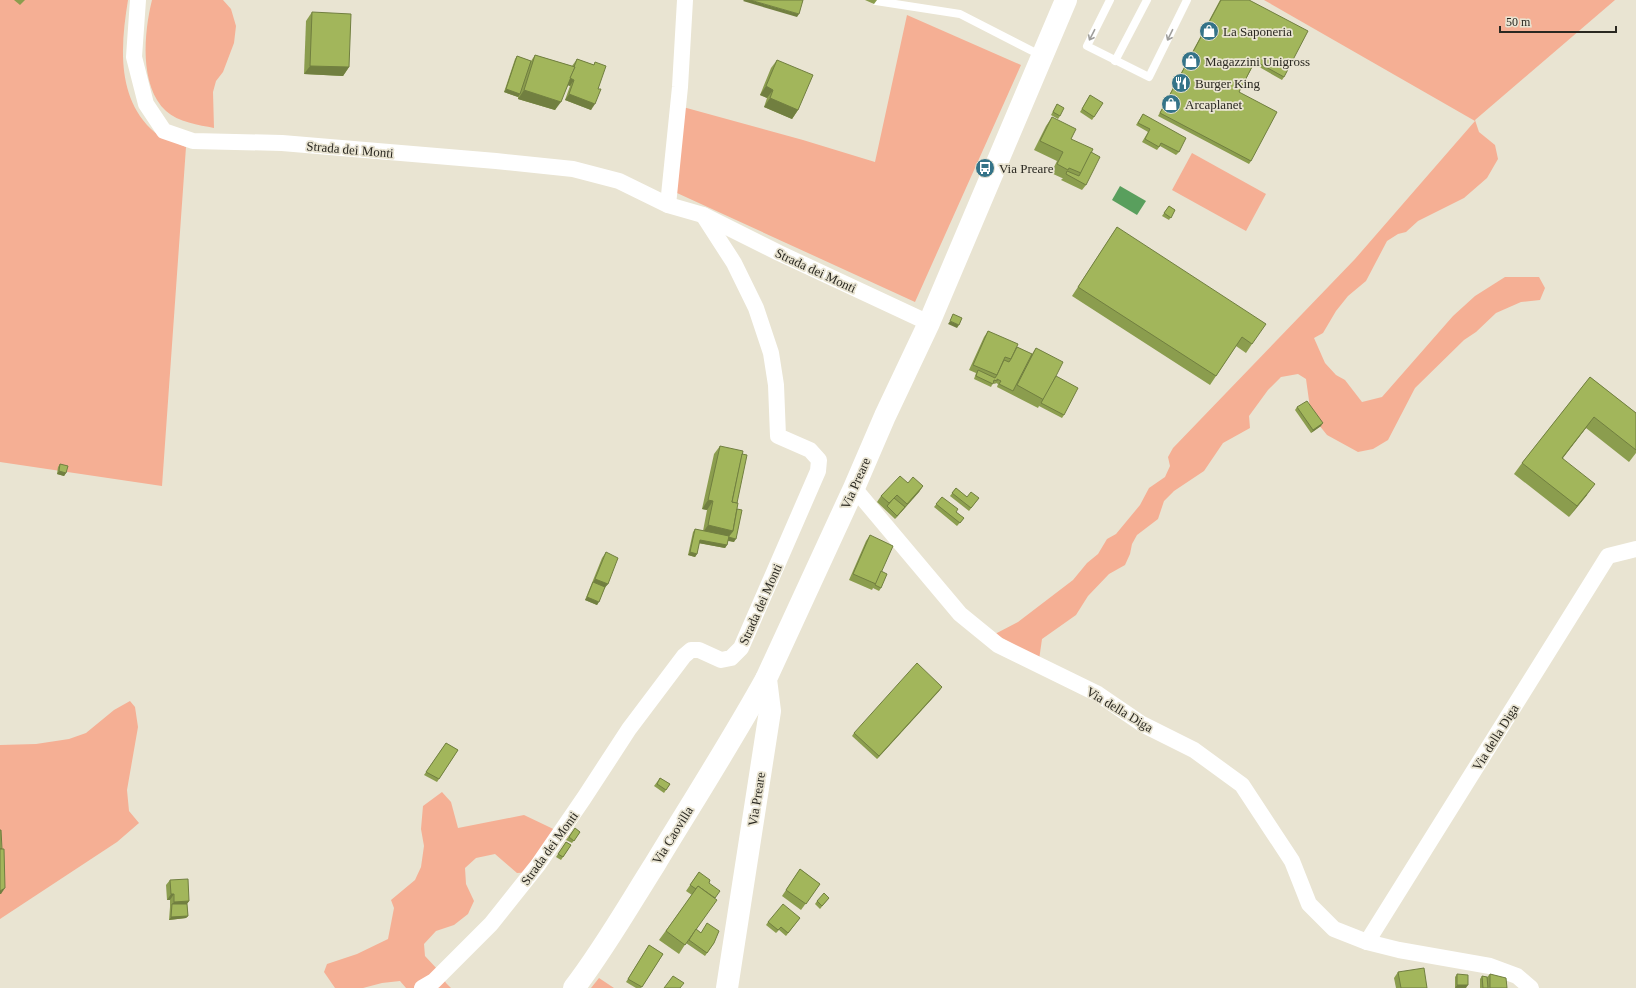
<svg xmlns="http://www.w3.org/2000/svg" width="1636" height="988" viewBox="0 0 1636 988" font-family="Georgia,serif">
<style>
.green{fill:#f5af94}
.water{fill:#599f5d}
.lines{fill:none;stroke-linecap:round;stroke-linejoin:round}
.lane{stroke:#fff;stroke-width:8}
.street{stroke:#fff;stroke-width:16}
.secondary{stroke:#fff;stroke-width:22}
.primary{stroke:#fff;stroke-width:22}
.wall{fill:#8b9d4e}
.shaded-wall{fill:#717f40}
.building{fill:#a2b65b;stroke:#717f40}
.oneway{stroke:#9f9e9b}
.labels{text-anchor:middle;stroke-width:3.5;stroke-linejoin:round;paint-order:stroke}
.poi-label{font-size:13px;fill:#2a2821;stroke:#e9e4d2;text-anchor:start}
.street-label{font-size:13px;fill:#2a2821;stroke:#e9e4d2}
</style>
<rect width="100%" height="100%" fill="#e9e4d2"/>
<g class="green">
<path d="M0,0H128C121,43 116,95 151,129C160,138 175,142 186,147L162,486L0,462Z"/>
<path d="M152,0H223L231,9L236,26L234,43L223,72L216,81L213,92L214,128C199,125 178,122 166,111C139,86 144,32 152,0Z"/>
<path d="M1264,0H1615L1475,120L1479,132L1495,145L1498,159L1487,178L1464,198L1418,221L1406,232L1398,234L1387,241L1366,281L1348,296L1336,311L1323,333L1314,338L1325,363L1336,375L1345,380L1362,402L1382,397L1453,316L1475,296L1505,277H1539L1545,288L1540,300L1521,302L1496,313L1476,332L1464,340L1415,388L1388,440L1373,449L1358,452L1327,435L1311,415L1306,379L1298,374L1281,377L1268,390L1249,416L1250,428L1223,443L1204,471L1174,491L1164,501L1158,519L1137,535L1132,544L1130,554L1125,565L1109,574L1088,596L1076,615L1042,639L1039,660L995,634L1018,622L1073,580L1087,563L1098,554L1107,539L1116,534L1140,505L1149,488L1165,477L1170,466L1168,457L1173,448L1355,259L1475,121Z"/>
<path d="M907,15L1021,65L915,302L666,188L672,104L803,140L875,162Z"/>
<path d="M1192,153L1266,194L1246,231L1172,190Z"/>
<path d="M130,701L135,707L138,727L127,790L129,811L139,823L117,842L0,919V745L36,744L69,739L86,733L114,710Z"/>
<path d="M442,792L451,802L458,828L524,815L568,836L535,872L517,873L495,854L476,858L465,868L466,884L474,901L468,914L454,925L436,931L424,944L425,956L439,971L446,983L451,988H406L400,981L382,983L363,988H335L324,972L327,964L357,954L388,939L394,908L391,900L415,880L421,867L424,846L421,829L423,806Z"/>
<path d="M599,978L614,988H591Z"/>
</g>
<path class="water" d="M1120,186L1146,201L1137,215L1112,200Z"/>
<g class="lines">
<g class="lane">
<path d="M1110,0L1087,46L1149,77L1187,0"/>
<path d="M876,1L960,14L1042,56"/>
<path d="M1115,61L1147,0"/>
</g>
<g class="street">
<path d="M138,0L134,57L146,104L164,131L193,141L282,143L496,161L573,169L619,181L668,205L703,215L779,253L929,323"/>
<path d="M668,205L680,87L685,0"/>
<path d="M854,488L960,614L998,645L1098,694L1142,724L1194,750L1242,785L1292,861L1309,904L1334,929L1367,942L1399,950L1490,966L1517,976L1531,988"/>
<path d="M1367,942L1608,556L1636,549"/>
<path d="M422,988L434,981L491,924L538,865L584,798L629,729L684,656L691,650H699L721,660L731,658L741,648L818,471L819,460L810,450L778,436L776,385L771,353L756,308L734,263L703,215"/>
</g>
<path class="secondary" d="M574,988C604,949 629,905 655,864C692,803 731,742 766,679"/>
<path class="primary" d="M727,988L770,711L766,679L854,488L885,416L929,323L1066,0"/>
</g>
<g class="wall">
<path d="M14,0H25L20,5Z"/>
<path d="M865,0H877L874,4Z"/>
<path d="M1220,0H1249L1284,77L1282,80L1254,64L1239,92L1251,161L1249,164L1158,116Z"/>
<path d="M312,12L349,67L343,76L304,74L306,21Z"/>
<path d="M535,55L572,66L577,59L594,65L595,62L598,89L591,110L565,100L570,86L568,85L555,110L518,99V97L504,92L515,59L517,56L531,61Z"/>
<path d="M777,60L798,110L792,119L764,107L767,98L760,95L771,68Z"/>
<path d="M1090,95L1094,117L1092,120L1080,112Z"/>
<path d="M1057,104L1060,116L1058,119L1051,115Z"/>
<path d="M1143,114L1179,152L1176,155L1160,146L1157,150L1142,142L1148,132L1136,125Z"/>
<path d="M1052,117L1071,139L1091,152L1086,185L1082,190L1061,180L1063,178H1062L1051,173L1057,161L1034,150L1046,126Z"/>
<path d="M1169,206L1175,210L1169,220L1162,216Z"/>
<path d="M1117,227L1252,344L1246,353L1236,346L1210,385L1072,296Z"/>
<path d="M988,331L1017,347L1032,354L1036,348L1056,376L1064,415L1062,418L1039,406L1038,408L997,387L998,384L996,383L995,384L993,383L991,387L974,379L976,373L969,370L984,337Z"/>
<path d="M1590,377L1636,413V453L1629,462L1586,428L1563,458L1587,495L1569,517L1514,474L1522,463Z"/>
<path d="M1297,407L1321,426L1311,433L1295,410Z"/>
<path d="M720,446L737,503V509L734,542L728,541L727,545L725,548L699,543L697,554L695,557L688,555L693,532L695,529L703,531L707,510L702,509L714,454Z"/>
<path d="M60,464L66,473L64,476L57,474L58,467Z"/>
<path d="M908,483L923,486L919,492L895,519L877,502L881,496Z"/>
<path d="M956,488L967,497L979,498L969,511L950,496Z"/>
<path d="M942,497L956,512L964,518L957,526L934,507Z"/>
<path d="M870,535L881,571V588L879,591L873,588L872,590L849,580L866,541Z"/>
<path d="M606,552L608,584L605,587L597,605L585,600L602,558Z"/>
<path d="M940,690L877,759L852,736L854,733Z"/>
<path d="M446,743L458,750L437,782L424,775Z"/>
<path d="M660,778L670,784L664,793L654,786Z"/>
<path d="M575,828L580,832L572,843L566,840Z"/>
<path d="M566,842L571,845L561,860L556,857Z"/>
<path d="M800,869L820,884L801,910L782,896Z"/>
<path d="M699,872L709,883L715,898L696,929L714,943L705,956L686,943L679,954L659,940L692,895L686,891Z"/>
<path d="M170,880L189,901L187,904L188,916L186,918L169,920L170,907V900H167L166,885Z"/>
<path d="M829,898L820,909L815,904L817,901Z"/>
<path d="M800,918L786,936L779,930L776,933L766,925L768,922Z"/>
<path d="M649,945L663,954L641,988H636L626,982Z"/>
<path d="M1398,972L1427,988H1396L1394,978Z"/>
<path d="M1457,974L1468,985L1455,988V977Z"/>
<path d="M1490,974L1507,988H1480V979L1482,976L1487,977Z"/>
</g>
<g class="shaded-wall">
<path d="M744,0H750L799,14L797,17L743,1Z"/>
<path d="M310,66L349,67L343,76L304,74Z"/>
<path d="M570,78L574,80L570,86L565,84Z"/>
<path d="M766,86L773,90L767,98L760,95Z"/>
<path d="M506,89L520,94L518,97L504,92Z"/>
<path d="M524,90L561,102L555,110L518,99Z"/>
<path d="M569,94L595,104L591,110L565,100Z"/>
<path d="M770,98L798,110L792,119L764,107Z"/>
<path d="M950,321L959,325L957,328L948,324Z"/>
<path d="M1594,417L1586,428L1554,469L1562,458Z"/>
<path d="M1323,423L1321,426L1311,433L1313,430Z"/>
<path d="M59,471L66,473L64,476L57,474Z"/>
<path d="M1595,484L1587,495L1569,517L1577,506Z"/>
<path d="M923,486L919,492L895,519L897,516Z"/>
<path d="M708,500L713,501L707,510L702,509Z"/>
<path d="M708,525L733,531L727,539L702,534Z"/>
<path d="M728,537L736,539L734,542L726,540Z"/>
<path d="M700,540L727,545L725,548L698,543Z"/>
<path d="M690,552L697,554L695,557L688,555Z"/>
<path d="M595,579L608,584L603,590L593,582Z"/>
<path d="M587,597L599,602L597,605L585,600Z"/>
<path d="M942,687L940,690L877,759L879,756Z"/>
<path d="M5,888L1,894H0V891Z"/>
<path d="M171,894H174L170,900H167Z"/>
<path d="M189,901L185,907L172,904L174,902Z"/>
<path d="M188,916L186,918L169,920L171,917Z"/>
<path d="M1457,985H1468L1466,988H1455Z"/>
</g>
<g class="building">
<path d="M750,0H803L799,14Z"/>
<path d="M1221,0H1249L1308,31L1284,77L1255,61L1239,92L1277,112L1251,161L1160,113Z"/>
<path d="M312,12L351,14L349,67L310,66Z"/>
<path d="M535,55L575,67L561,102L524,90Z"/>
<path d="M517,56L531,61L520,94L506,89Z"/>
<path d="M577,59L594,65L595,62L606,66L598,89H601L595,104L569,94L574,80L570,78L575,67H574Z"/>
<path d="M777,60L813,75L798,110L770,98L773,90L766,86Z"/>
<path d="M1090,95L1103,103L1094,117L1082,109Z"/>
<path d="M1057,104L1064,108L1060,116L1053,112Z"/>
<path d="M1143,114L1186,138L1179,152L1161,143L1159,147L1145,139L1150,129L1138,123Z"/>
<path d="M1052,117L1076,129L1071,139L1093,149L1081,173L1069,168L1068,170L1057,164L1063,152L1040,141Z"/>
<path d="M1091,152L1100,157L1086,185L1066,174L1067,171L1079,176Z"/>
<path d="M1169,206L1175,210L1171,218L1164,213Z"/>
<path d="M1117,227L1266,324L1252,344L1242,337L1216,376L1078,287Z"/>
<path d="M953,314L962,318L959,325L950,321Z"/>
<path d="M988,331L1018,344L1011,359L1005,357L997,375L973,365Z"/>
<path d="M1017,347L1032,354L1013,391L999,384L1001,381L997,379V381L994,380L993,384L976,376L978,370L995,378L997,375L1004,360L1009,362L1011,359Z"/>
<path d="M1036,348L1063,362L1044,400L1017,385Z"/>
<path d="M1056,376L1078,388L1064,415L1041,403Z"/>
<path d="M1590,377L1636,413V450L1594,417L1562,458L1595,484L1577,506L1522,463Z"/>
<path d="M1307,401L1323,423L1313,430L1297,407Z"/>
<path d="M720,446L743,451L732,502L738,503L733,531L708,525L713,501L708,500Z"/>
<path d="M742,454L747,455L737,503L732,502Z"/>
<path d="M60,464L68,466L66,473L59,471Z"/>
<path d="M900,476L908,483L913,477L923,486L907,504L897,495L889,503L881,496Z"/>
<path d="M956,488L967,497L971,492L979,498L971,508L952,493Z"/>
<path d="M942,497L958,509L956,512L964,518L960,523L936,504Z"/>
<path d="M894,498L905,507L897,516L887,506Z"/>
<path d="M737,509L742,510L736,539L728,537L733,531Z"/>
<path d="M695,529L729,536L727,545L700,540L697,554L690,552Z"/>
<path d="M870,535L893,546L876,584L853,574Z"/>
<path d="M606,552L618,558L608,584L595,579Z"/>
<path d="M881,571L887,574L881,588L875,585Z"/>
<path d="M593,582L605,587L599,602L587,597Z"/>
<path d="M917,663L942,687L879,756L854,733Z"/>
<path d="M446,743L458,750L439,779L426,772Z"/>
<path d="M660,778L670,784L666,790L657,784Z"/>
<path d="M575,828L580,832L574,841L569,837Z"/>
<path d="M0,830H1L2,849H0Z"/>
<path d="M566,842L571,845L563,857L558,854Z"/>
<path d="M0,849H4L5,888L0,891Z"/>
<path d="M800,869L820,884L806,904L786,890Z"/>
<path d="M699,872L710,880L709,883L720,891L715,898L698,886L696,889L690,885Z"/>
<path d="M188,879L189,901L174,902V894H171L170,880Z"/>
<path d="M698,886L717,900L685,945L666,931Z"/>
<path d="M824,893L829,898L822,906L817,901Z"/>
<path d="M172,904H187L188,916L171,917Z"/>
<path d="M783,904L800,918L788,933L781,927L778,930L768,922Z"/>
<path d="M707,923L719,931L714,943L707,953L689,940L696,929L701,933Z"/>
<path d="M649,945L663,954L642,987L628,979Z"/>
<path d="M1424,968L1427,988H1401L1398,972Z"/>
<path d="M1457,974L1468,975V985H1457Z"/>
<path d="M1490,974L1506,978L1507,988H1490Z"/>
<path d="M673,976L684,983L680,988H664Z"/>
<path d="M1482,976L1487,977L1488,988H1483Z"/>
</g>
<defs><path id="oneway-shaft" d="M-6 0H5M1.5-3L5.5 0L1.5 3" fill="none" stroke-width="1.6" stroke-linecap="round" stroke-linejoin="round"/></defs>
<g class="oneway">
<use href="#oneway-shaft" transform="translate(1092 35) rotate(117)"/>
<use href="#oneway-shaft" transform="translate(1170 35) rotate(116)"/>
</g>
<defs>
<symbol id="shop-disc" viewBox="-11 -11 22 22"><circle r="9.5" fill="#347388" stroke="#e9e4d2"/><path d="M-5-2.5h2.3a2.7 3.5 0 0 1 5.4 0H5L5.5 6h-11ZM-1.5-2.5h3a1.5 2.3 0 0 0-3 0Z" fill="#fff"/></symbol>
<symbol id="restaurant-disc" viewBox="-11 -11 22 22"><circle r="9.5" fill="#347388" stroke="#e9e4d2"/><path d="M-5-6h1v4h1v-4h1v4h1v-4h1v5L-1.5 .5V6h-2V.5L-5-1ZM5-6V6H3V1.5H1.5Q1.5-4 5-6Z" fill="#fff"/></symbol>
<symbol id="bus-disc" viewBox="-11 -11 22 22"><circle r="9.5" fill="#347388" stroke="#e9e4d2"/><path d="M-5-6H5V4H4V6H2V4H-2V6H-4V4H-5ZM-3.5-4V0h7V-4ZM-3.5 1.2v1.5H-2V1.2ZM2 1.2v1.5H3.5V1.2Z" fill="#fff"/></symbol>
</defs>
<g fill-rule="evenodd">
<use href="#shop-disc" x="1198" y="20" width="22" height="22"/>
<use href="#shop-disc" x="1180" y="50" width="22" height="22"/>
<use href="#restaurant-disc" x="1170" y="72" width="22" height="22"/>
<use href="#shop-disc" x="1160" y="93" width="22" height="22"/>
<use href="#bus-disc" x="974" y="157" width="22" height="22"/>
</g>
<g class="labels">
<g class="poi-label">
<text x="1223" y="36">La Saponeria</text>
<text x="1205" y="66">Magazzini Unigross</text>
<text x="1195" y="88">Burger King</text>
<text x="1185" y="109">Arcaplanet</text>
<text x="999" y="173">Via Preare</text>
</g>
<g class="street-label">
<text transform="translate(350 149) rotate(5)" y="5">Strada dei Monti</text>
<text transform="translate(816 270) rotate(25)" y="5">Strada dei Monti</text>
<text transform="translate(855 483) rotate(-66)" y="5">Via Preare</text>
<text transform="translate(760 604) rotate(-66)" y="5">Strada dei Monti</text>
<text transform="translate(1120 709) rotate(31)" y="5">Via della Diga</text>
<text transform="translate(1495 737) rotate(-58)" y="5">Via della Diga</text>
<text transform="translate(756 799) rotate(-81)" y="5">Via Preare</text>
<text transform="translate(672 835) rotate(-58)" y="5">Via Caovilla</text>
<text transform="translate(549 848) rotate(-54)" y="5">Strada dei Monti</text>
</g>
</g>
<path d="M1500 26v6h116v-6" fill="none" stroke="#2a2821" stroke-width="2"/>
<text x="1506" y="26" font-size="12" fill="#2a2821" stroke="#e9e4d2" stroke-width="3" paint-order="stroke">50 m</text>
</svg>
